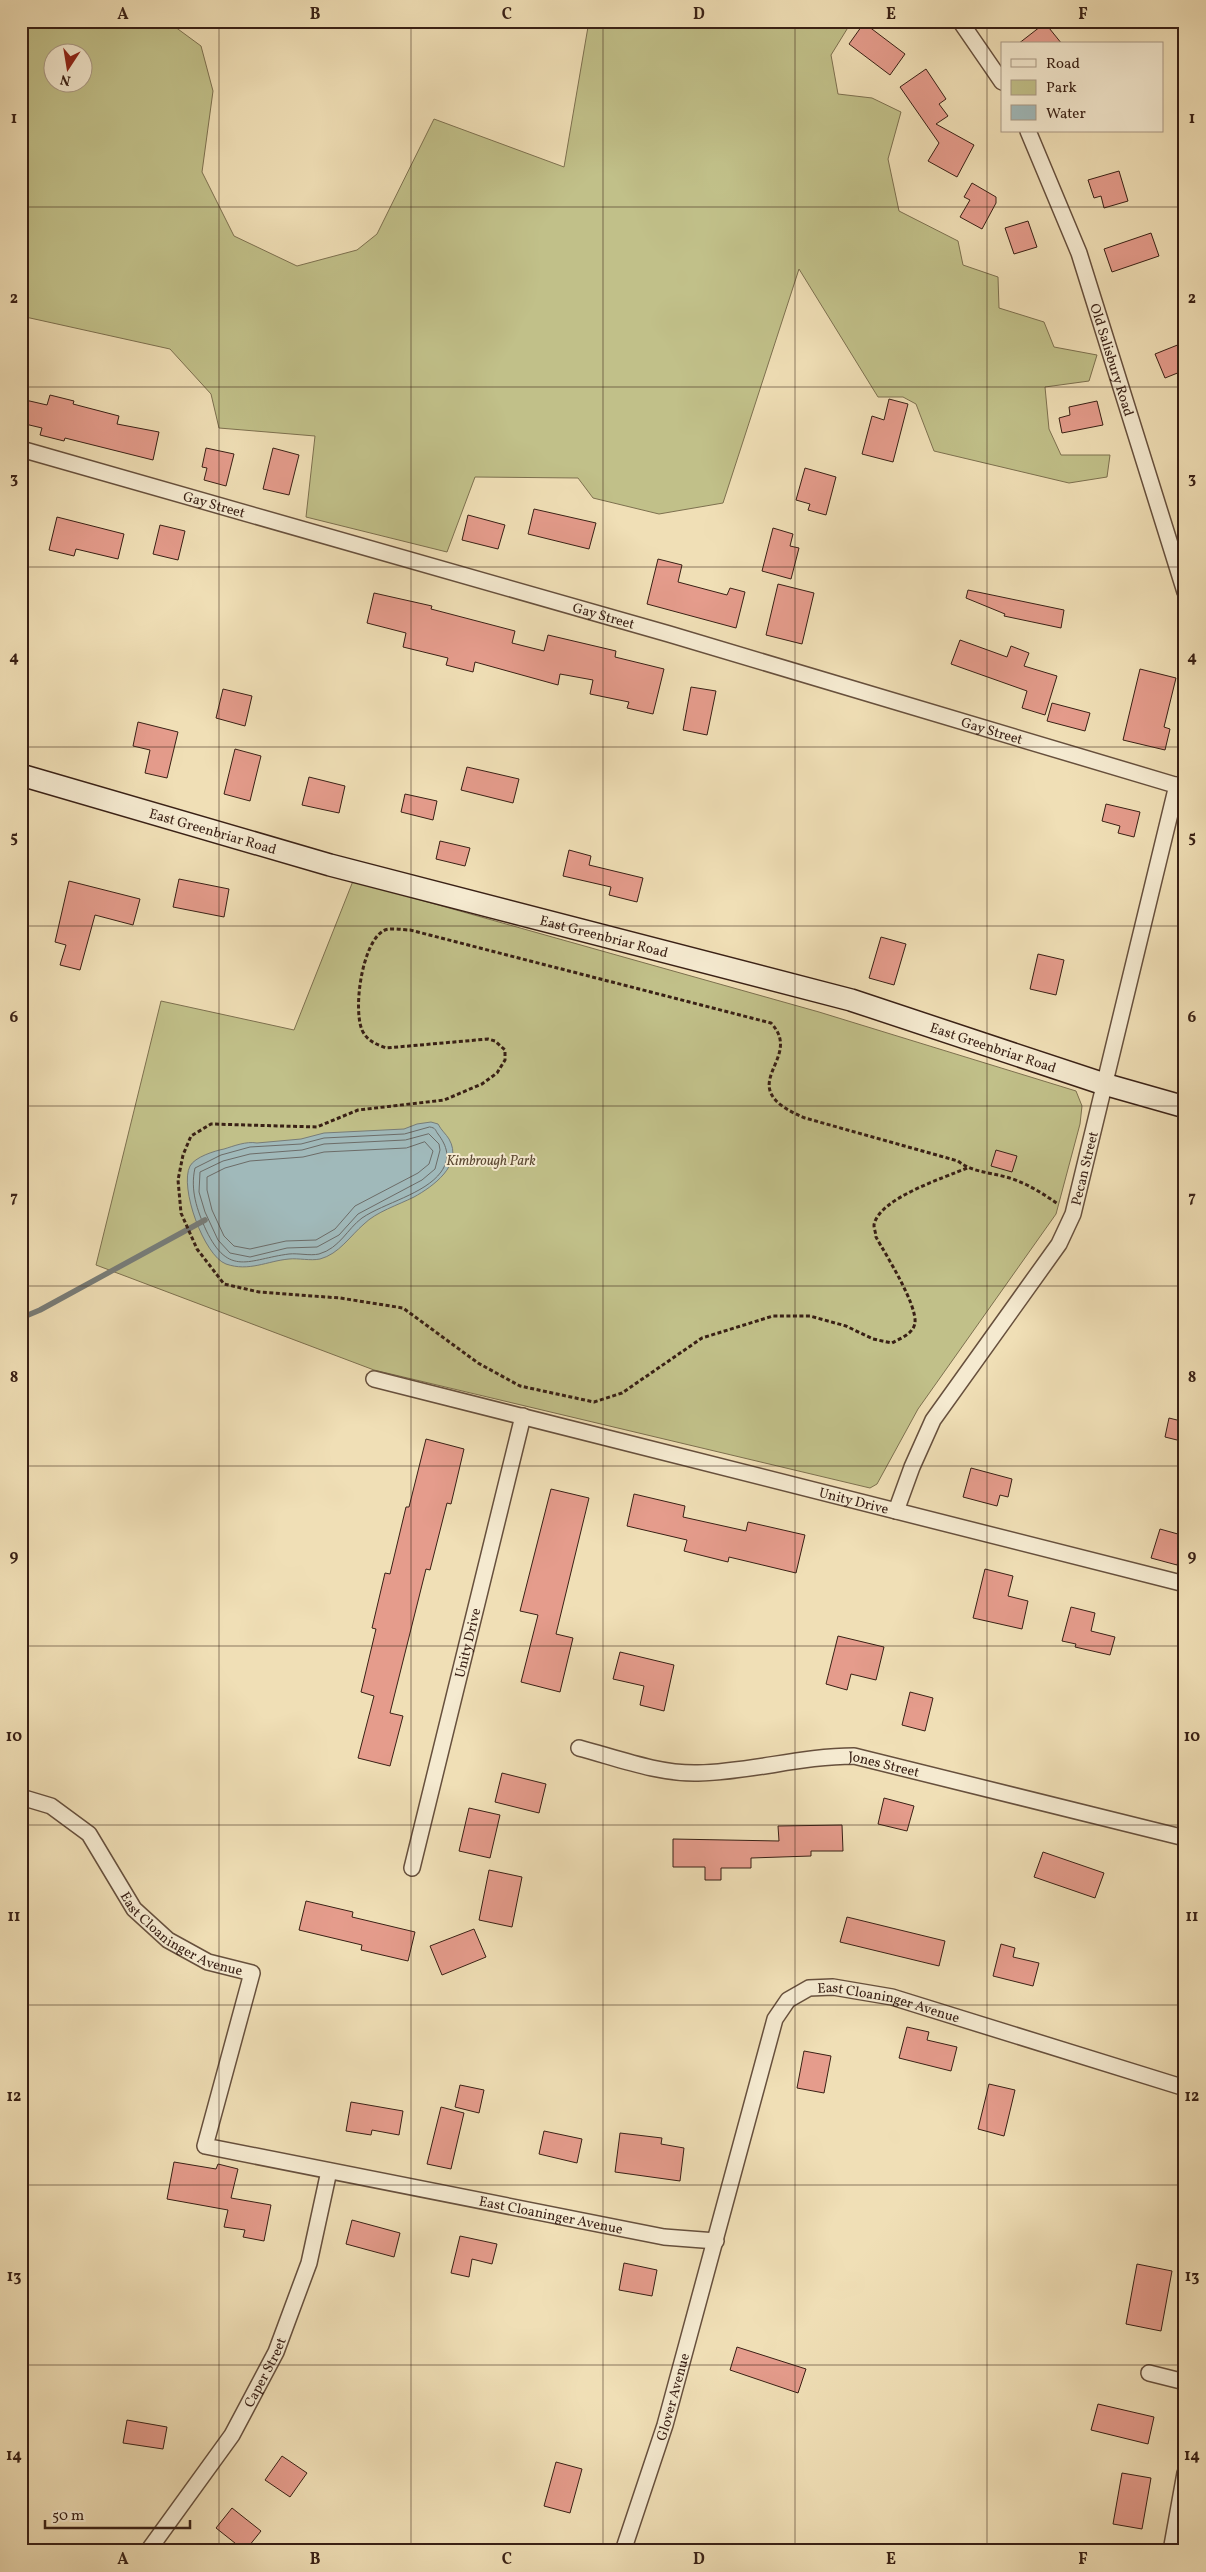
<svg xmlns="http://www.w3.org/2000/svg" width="1206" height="2572" viewBox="0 0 1206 2572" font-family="Vollkorn,serif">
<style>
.green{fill:#c1c089;stroke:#7d704f;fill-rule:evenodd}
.water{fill:#a0b9ba;stroke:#777c78}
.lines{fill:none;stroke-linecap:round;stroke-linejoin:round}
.shore{stroke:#6c6c68;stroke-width:1}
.stream{stroke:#777c78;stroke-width:5.5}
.building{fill:#e59c8c;stroke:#392015}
.street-casing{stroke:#67503d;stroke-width:18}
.secondary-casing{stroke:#392015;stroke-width:24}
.path{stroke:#392015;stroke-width:3;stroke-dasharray:4 2.5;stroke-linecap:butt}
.street{stroke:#f5ead0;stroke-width:15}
.secondary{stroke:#f5ead0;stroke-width:21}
.grid{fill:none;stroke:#392015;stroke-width:1;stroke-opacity:0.55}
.labels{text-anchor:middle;stroke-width:4;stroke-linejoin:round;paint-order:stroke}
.street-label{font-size:14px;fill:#392015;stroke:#f5ead0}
.park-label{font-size:14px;font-style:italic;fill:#5b4832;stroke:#f5ead0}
.neatline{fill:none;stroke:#392015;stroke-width:2}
.grid-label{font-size:16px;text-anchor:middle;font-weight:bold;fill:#392015}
</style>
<rect width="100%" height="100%" fill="#f0dfb6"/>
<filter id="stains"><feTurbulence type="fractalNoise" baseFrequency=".004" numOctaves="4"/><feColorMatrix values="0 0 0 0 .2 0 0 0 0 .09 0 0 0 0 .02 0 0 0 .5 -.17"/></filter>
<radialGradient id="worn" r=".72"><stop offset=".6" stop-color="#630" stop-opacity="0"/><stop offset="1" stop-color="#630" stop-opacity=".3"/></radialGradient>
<g class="green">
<path d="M21,21H167L201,46L213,91L202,172L234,236L297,266L357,250L377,234L434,119L564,167L589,21H852L831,55L838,94L872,98L901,112L888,159L899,211L958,241L963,265L998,277L999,308L1044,322L1054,347L1097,355L1089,381L1045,387L1049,429L1061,455H1110L1107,477L1069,483L934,451L916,404L903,397H878L799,269L723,503L659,514L593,498L578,478L475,477L447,552L306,517L315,436L219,428L211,394L170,349L21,316ZM52,52H82V82H52Z"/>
<path d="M353,881L819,1012L1076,1091L1082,1106L1080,1124L1056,1214L918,1409L877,1484L870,1488L374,1370L96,1265L161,1001L294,1030Z"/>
</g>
<path class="water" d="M431,1122L438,1124C441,1130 446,1134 449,1139C464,1165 432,1187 414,1197C398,1205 376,1212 364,1224C350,1236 339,1254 320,1259C310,1261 299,1258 289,1259C267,1261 249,1272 226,1264C204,1256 179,1187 190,1166C195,1157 214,1151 224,1149C234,1146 246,1141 257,1143L301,1139L324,1133L404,1129L417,1124Z"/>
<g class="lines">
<g class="shore">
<path d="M430,1127C436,1128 435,1130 438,1134C447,1146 451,1158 441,1172C425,1194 384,1203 362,1218C347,1229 340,1248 319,1254C310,1256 298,1253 289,1254C249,1259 229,1278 206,1230C197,1210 190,1190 195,1168L221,1155L250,1147L301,1144L324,1138L404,1134Z"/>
<path d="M429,1134L439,1144L440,1150L435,1169L422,1180L358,1214L339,1235L317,1247L287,1248L250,1257L230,1253L218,1240L205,1212L199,1192L200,1172L223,1161L250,1154L302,1150L324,1144L405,1140Z"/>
<path d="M425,1142L433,1151L429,1164L418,1173L355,1206L335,1229L316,1240L286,1241L250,1249L234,1246L224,1236L212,1210L207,1190V1177L225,1168L250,1161L303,1157L324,1152L406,1148Z"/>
</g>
<path class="stream" d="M21,1318L40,1310L205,1220"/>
</g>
<g class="building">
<path d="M864,23L905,54L890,75L849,44Z"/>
<path d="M1045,23L1062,44H1018Z"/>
<path d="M926,69L946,99L939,104L948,116L936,124L974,145L957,177L928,161L939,143L900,87Z"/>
<path d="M1119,171L1128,201L1104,208L1101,196L1094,198L1088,180Z"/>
<path d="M972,183L996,197V203L982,229L960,217L970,200L964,197Z"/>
<path d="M1028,221L1037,247L1014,254L1005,228Z"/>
<path d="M1151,233L1159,256L1112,272L1104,249Z"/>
<path d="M1185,342V370L1165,378L1155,354Z"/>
<path d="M50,395L74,401L73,404L119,416L117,424L159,432L153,460L65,438L64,441L40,435L42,428L21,423V399L47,405Z"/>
<path d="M889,399L908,404L893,462L862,454L872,416L884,420Z"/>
<path d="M1097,401L1103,425L1062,433L1059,418L1070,415L1069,407Z"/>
<path d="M206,448L234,454L226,486L204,480L207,468L202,467Z"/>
<path d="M273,448L299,455L289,495L263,489Z"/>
<path d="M805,468L836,477L826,515L808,510L810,504L796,500Z"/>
<path d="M534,509L596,523L589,549L528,534Z"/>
<path d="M468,515L505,525L498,549L462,540Z"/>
<path d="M57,517L124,534L118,559L76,549L74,556L49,550Z"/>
<path d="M160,525L185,531L178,560L153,554Z"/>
<path d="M773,528L793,534L790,546L799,548L791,579L762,571Z"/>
<path d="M658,559L682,565L678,582L727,595L730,588L745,592L736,628L647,604Z"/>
<path d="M778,584L814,593L802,644L766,635Z"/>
<path d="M968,590L1064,610L1061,628L1004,616L1005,614L966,598Z"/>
<path d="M374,593L432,606L431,609L515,631L512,643L544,651L548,635L616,651L615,657L664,669L653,714L627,708L629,702L590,694L593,680L560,674L558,685L475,662L473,672L446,665L448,658L403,647L406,633L367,623Z"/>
<path d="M960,640L1007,657L1011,646L1029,653L1024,666L1057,676L1045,715L1022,708L1027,691L951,664Z"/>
<path d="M1140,669L1176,678L1164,727L1170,729L1165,750L1123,740Z"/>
<path d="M691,687L716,691L707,735L683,730Z"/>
<path d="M223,689L252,696L245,726L216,718Z"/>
<path d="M1052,703L1090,713L1085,731L1047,721Z"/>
<path d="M138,722L178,732L167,778L145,773L150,750L133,746Z"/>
<path d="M235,749L261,756L250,801L224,794Z"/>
<path d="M467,767L519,779L513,803L461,790Z"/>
<path d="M309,777L345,786L339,813L302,805Z"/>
<path d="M405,794L437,801L433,820L401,812Z"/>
<path d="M1106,804L1140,812L1134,837L1118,833L1120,826L1102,821Z"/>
<path d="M440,841L470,848L465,866L436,859Z"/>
<path d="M569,850L591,856L589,865L643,878L637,902L609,895L611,887L563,876Z"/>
<path d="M179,879L229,889L224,917L173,907Z"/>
<path d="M69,881L140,899L133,925L95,915L80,970L60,965L66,945L55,942Z"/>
<path d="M881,937L906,944L894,985L869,978Z"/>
<path d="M1038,954L1064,960L1056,995L1030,989Z"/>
<path d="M996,1150L1017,1156L1012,1172L991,1166Z"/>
<path d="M1169,1418L1185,1422V1442L1165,1437Z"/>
<path d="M426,1439L464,1449L451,1504L447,1503L430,1570L426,1569L390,1713L403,1716L390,1766L358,1758L374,1696L361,1692L376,1629L372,1628L385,1573L390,1574L406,1507H409Z"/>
<path d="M971,1468L1012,1479L1008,1497L1000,1495L997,1506L963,1497Z"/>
<path d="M551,1489L589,1498L556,1634L573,1638L560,1692L521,1682L538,1615L520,1611Z"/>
<path d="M634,1494L685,1506L683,1517L746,1531L748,1522L805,1535L796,1573L729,1557L728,1562L684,1551L687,1540L627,1526Z"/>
<path d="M1160,1529L1185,1536L1177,1565L1151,1558Z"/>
<path d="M985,1569L1013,1576L1008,1596L1028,1601L1022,1629L973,1618Z"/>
<path d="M1071,1607L1095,1613L1091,1631L1115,1637L1110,1655L1075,1647L1076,1644L1062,1641Z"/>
<path d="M838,1636L884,1647L876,1680L851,1674L847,1690L826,1684Z"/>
<path d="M620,1652L674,1665L664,1711L640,1705L644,1686L613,1679Z"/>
<path d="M910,1692L933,1698L925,1731L902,1725Z"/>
<path d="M502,1773L546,1784L539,1813L495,1802Z"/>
<path d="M884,1798L914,1806L907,1831L878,1824Z"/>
<path d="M469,1808L500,1815L490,1858L459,1851Z"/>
<path d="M842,1825L843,1851H811V1856L751,1858V1868H721V1880H705V1867H673V1839L779,1841L778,1826Z"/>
<path d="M1043,1852L1104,1873L1095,1898L1034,1877Z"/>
<path d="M489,1870L522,1877L512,1927L479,1920Z"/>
<path d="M306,1901L353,1912L352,1917L415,1932L408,1961L361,1950L362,1945L299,1930Z"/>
<path d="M847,1917L945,1941L939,1966L840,1942Z"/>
<path d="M474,1929L486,1957L442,1975L430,1946Z"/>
<path d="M1001,1944L1015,1948L1013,1957L1039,1963L1033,1986L993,1976Z"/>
<path d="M907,2027L929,2032L927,2040L957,2047L951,2071L899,2058Z"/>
<path d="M804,2051L831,2056L824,2093L797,2088Z"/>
<path d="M989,2084L1015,2090L1004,2136L978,2129Z"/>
<path d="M460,2085L484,2090L479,2113L455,2107Z"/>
<path d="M351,2102L403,2111L399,2135L372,2130L371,2135L346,2131Z"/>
<path d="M441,2107L464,2113L451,2169L427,2164Z"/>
<path d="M544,2131L582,2139L577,2163L539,2154Z"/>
<path d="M620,2133L662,2138L661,2144L684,2148L680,2181L615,2172Z"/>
<path d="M174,2162L216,2169L218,2164L238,2169L231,2198L271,2205L264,2241L243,2237L245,2230L224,2227L228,2210L167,2199Z"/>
<path d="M352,2220L400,2233L394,2257L346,2244Z"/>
<path d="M460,2236L497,2244L492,2264L472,2259L469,2277L451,2273Z"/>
<path d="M624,2263L657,2270L652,2296L619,2290Z"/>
<path d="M1137,2264L1172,2271L1161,2331L1126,2324Z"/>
<path d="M737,2347L806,2369L798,2393L730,2370Z"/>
<path d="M1098,2404L1154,2417L1148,2444L1091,2430Z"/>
<path d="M127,2420L167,2427L163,2449L123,2443Z"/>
<path d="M282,2456L307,2473L290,2497L265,2480Z"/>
<path d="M556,2462L582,2469L570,2513L544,2506Z"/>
<path d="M1122,2473L1151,2478L1142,2529L1113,2524Z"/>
<path d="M232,2508L261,2531L245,2551L216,2528Z"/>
</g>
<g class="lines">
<defs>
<g id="street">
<path d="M960,21L1002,82"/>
<path id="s1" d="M1028,131L1079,253L1185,592"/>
<path id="s2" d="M21,449L669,634L1185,788"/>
<path id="s3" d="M374,1379L1185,1584"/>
<path id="s4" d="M896,1511L912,1467L933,1420L1059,1244L1073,1214L1177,785"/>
<path id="s5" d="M579,1748C617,1758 658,1774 698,1773C751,1772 801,1756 854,1756L1185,1838"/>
<path id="s6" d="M21,1797L51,1806L89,1834L134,1909L168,1940L208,1962L252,1973L205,2146L664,2237L716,2241"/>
<path id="s7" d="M412,1868L523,1416"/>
<path d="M1149,2373L1185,2382"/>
<path id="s8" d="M148,2551L232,2435L276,2352L309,2263L329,2171"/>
<path id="s9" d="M623,2551L665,2425L775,2019L788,2000L809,1988L833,1987L892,1997L1185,2088"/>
<path d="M1171,2551L1185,2473"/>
</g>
<g id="secondary">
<path id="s10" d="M21,775L330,865L851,1000L1104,1084L1185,1107"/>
</g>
</defs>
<use href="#street" class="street-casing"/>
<use href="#secondary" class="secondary-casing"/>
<path class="path" d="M967,1168C944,1178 879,1198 874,1225C874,1229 876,1233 876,1237C886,1255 917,1304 915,1323C913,1334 901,1338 892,1343L873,1339L846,1326L810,1316H773L702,1338L622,1393L594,1402L520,1386L478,1363L403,1308L340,1298L259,1292L224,1284L197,1249L181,1213L178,1180L183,1155L191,1136L211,1124L317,1127L358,1110L444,1100L482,1084L497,1073L505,1060V1050L495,1041L488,1039L386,1048C376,1044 367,1041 362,1030C353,1008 362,944 383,931C389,927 402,930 410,930L771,1023C806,1060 727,1086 805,1118L958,1161C972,1172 988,1172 1006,1177C1025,1182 1042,1193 1058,1204"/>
<use href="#street" class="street"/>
<use href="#secondary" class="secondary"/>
</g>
<path class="grid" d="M219,21V2551M411,21V2551M603,21V2551M795,21V2551M987,21V2551M21,207H1185M21,387H1185M21,567H1185M21,747H1185M21,926H1185M21,1106H1185M21,1286H1185M21,1466H1185M21,1646H1185M21,1825H1185M21,2005H1185M21,2185H1185M21,2365H1185"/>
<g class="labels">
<g class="street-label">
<text dy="5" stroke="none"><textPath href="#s1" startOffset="244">Old Salisbury Road</textPath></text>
<text dy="5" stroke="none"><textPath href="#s2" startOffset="201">Gay Street</textPath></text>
<text dy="5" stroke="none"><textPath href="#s2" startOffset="606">Gay Street</textPath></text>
<text dy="5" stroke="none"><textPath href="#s2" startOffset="1011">Gay Street</textPath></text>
<text dy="5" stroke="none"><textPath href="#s10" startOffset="200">East Greenbriar Road</textPath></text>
<text dy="5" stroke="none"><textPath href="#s10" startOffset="605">East Greenbriar Road</textPath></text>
<text dy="5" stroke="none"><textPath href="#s10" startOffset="1010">East Greenbriar Road</textPath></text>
<text dy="5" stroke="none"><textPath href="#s4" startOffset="395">Pecan Street</textPath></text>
<text dy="5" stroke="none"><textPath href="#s3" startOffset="495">Unity Drive</textPath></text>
<text dy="5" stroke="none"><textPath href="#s7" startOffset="232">Unity Drive</textPath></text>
<text dy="5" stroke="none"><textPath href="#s5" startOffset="310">Jones Street</textPath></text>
<text dy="5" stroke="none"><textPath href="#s6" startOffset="220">East Cloaninger Avenue</textPath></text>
<text dy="5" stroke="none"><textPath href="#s9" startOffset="682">East Cloaninger Avenue</textPath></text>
<text dy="5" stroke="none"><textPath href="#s6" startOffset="835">East Cloaninger Avenue</textPath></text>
<text dy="5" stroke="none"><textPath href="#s8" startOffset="214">Caper Street</textPath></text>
<text dy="5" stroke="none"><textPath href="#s9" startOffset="162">Glover Avenue</textPath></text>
</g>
<g class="park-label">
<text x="491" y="1165">Kimbrough Park</text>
</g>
</g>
<rect width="1206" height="2572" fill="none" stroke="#f0dfb6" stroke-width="55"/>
<rect x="1001" y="42" width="162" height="90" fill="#f5ead0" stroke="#aa9985"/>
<rect x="1011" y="59" width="25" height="8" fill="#f5ead0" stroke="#aa9985"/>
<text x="1046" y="68" font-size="15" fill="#392015">Road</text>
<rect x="1011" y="80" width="25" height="15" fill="#c1c089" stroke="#aa9985"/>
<text x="1046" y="92" font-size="15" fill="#392015">Park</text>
<rect x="1011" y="105" width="25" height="15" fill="#a0b9ba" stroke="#aa9985"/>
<text x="1046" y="118" font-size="15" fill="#392015">Water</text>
<g transform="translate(68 68) rotate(192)"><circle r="24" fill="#f5ead0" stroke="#aa9985"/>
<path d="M0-4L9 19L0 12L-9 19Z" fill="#8f2418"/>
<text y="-8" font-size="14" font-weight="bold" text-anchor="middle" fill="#392015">N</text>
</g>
<path d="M45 2520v8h145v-8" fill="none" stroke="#392015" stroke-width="2.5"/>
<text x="52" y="2520" font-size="15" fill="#392015" stroke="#f5ead0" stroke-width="4" paint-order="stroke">50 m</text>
<rect x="28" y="28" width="1150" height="2516" class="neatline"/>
<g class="grid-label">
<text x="123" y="19">A</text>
<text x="315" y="19">B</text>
<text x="507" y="19">C</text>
<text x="699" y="19">D</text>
<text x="891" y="19">E</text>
<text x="1083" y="19">F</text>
<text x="14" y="123">1</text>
<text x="1192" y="123">1</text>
<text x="14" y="303">2</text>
<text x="1192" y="303">2</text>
<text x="14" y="483">3</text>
<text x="1192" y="483">3</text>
<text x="14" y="662">4</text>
<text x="1192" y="662">4</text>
<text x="14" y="842">5</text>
<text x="1192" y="842">5</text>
<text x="14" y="1022">6</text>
<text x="1192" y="1022">6</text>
<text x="14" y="1202">7</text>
<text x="1192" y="1202">7</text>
<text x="14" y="1382">8</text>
<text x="1192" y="1382">8</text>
<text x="14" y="1561">9</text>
<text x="1192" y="1561">9</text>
<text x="14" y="1741">10</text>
<text x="1192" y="1741">10</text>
<text x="14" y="1921">11</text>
<text x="1192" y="1921">11</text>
<text x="14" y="2101">12</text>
<text x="1192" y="2101">12</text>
<text x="14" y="2281">13</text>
<text x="1192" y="2281">13</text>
<text x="14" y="2460">14</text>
<text x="1192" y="2460">14</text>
<text x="123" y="2564">A</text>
<text x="315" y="2564">B</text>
<text x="507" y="2564">C</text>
<text x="699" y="2564">D</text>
<text x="891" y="2564">E</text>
<text x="1083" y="2564">F</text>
</g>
<rect width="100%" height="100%" filter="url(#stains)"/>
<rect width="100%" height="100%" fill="url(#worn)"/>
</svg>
